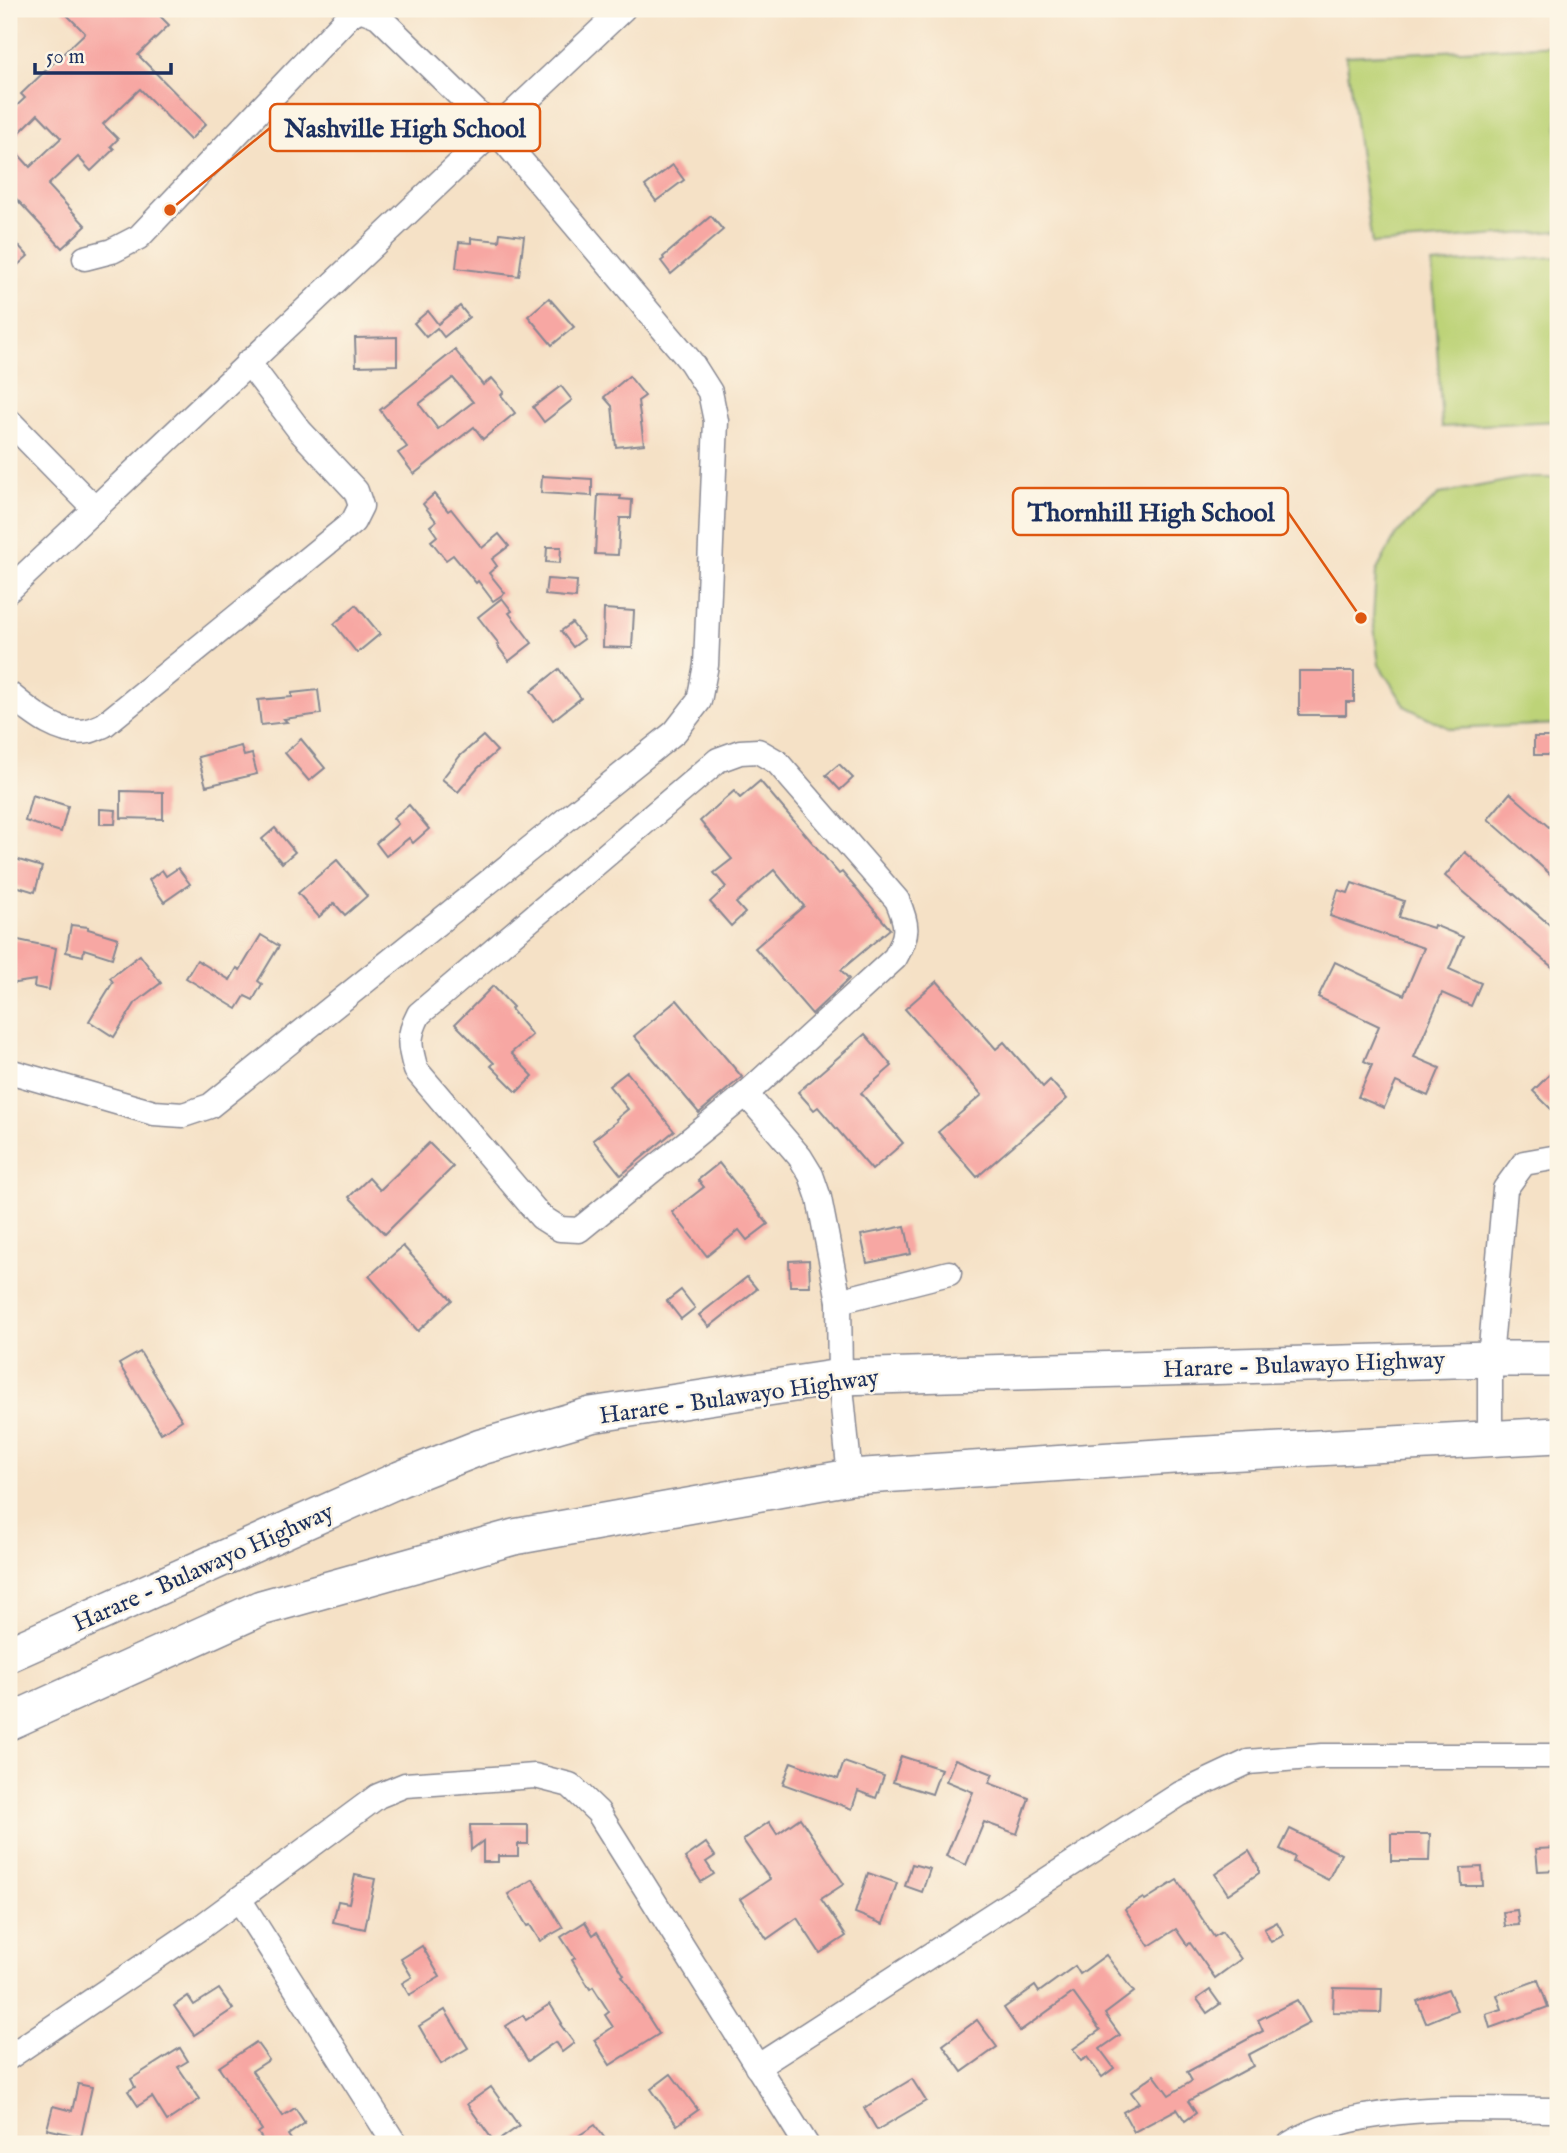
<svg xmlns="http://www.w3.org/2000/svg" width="1567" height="2153" viewBox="0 0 1567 2153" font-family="'IM FELL English',serif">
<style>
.green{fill:#bdd378;stroke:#6c816b;stroke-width:2}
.building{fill:#f7a7a3;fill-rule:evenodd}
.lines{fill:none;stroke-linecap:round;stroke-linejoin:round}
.minor-casing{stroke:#888892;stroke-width:27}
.highway-casing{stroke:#888892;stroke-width:38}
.minor{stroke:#fff;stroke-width:24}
.highway{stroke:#fff;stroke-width:35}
.labels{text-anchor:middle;stroke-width:5;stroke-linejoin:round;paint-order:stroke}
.street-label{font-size:24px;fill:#1b2f5e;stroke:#fcf5e5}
.leader{fill:none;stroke:#de5710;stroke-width:2.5}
.callout-dot{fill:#de5710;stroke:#fcf5e5;stroke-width:2.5}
.callout{fill:#fcf5e5;stroke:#de5710;stroke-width:2.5}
.callout-label{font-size:26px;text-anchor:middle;font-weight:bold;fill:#1b2f5e}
</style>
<rect width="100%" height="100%" fill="#fcf5e5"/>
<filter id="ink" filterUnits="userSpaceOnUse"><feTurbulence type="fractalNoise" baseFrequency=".0143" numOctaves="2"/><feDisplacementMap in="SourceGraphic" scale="14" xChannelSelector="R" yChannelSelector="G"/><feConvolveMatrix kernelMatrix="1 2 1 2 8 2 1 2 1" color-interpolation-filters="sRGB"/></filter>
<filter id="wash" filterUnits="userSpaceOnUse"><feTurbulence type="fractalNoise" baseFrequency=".00686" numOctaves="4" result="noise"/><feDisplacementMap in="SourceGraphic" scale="28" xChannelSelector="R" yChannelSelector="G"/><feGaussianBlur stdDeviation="1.57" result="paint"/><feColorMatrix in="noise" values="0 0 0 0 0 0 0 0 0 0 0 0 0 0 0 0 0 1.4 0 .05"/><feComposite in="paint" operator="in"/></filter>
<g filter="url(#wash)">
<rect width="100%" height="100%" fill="#f5e1c6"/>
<g class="green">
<path d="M1558,45V231L1372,244L1346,56Z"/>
<path d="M1558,257V421L1442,427L1432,264Z"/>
<path d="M1521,478H1558V724L1451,729L1406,707L1379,665L1373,618L1376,572L1397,533L1440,494Z"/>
</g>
<g id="blocks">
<g class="building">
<path d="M61,9H153L169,25L138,55L206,124L190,140L140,89L103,124L118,139L111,146L114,149L91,171L78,157L48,185L86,226L62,248L9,191V144L30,167L61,138L38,114L9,143V113L25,98L21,94L85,33Z"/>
<path d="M673,165L684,180L656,201L645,186Z"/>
<path d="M711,216L723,230L671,274L661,261L664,259L663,257Z"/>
<path d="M500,233L524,236L519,276L456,268L459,242L471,243V238L499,241Z"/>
<path d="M9,235L28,256L9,273Z"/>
<path d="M549,298L574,327L552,345L528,316Z"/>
<path d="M460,306L469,317L444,337L437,328L426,337L414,323L428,311L438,324Z"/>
<path d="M397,337V365L356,366L355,338Z"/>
<path d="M455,350L483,385L492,378L504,392L501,395L515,413L483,439L474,427L414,474L398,453L407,447L380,410ZM453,378L473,402L438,429L419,404Z"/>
<path d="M629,376L645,396L638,401L644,444L616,447L612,406L604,397Z"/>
<path d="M561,386L572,400L544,422L533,407Z"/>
<path d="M542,476L592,479V496L541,493Z"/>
<path d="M434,494L448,511L451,509L482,548L499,534L509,546L492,559L497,566L489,573L505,593L493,601L478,581L476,583L453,555L446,560L431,541L437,536L430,526L436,521L423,504Z"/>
<path d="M598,495L621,496L620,499L632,500L631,518H620L618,555L595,554Z"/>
<path d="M547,547H561L560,563L546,562Z"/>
<path d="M547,579L577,581L576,598L545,595Z"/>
<path d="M502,598L512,611L509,613L532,643L509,661L497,645L499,644L478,617Z"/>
<path d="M356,605L380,634L357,653L334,624Z"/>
<path d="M604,609L634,611L632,648L603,647Z"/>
<path d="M572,623L584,639L573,647L561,631Z"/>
<path d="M559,669L581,698L553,720L531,691Z"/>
<path d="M1299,671H1354V702H1346V715H1299Z"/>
<path d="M318,690L321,714L284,719L287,722L261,725L258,700L292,697V693Z"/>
<path d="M483,736L497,751L478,768L458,792L442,779L460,756Z"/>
<rect x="1534" y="737" width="24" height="18"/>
<path d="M301,739L325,768L309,781L285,753Z"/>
<path d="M241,746L244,756L252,754L257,774L206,786L198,757Z"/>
<path d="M839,764L853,778L840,790L826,775Z"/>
<path d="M760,781L839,874L842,872L890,929L841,970L849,979L812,1014L755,948L804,906L774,870L736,903L745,913L731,926L710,902L726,887L714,873L732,859L700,821L734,791L740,798Z"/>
<path d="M121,791L163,792V819L121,818Z"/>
<path d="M1510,793L1558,835V881L1488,819Z"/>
<path d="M32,795L68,806L61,832L25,821Z"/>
<path d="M409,805L429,829L413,843L409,838L386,856L376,843L398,824L393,818Z"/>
<path d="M100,809L116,810L115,824H100Z"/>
<path d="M275,828L295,852L282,863L262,839Z"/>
<path d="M1465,852L1558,932V972L1445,876Z"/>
<path d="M12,858L42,867L35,892L9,884V868Z"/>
<path d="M337,860L367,896L345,915L334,903L319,917L298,893Z"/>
<path d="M178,868L190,884L164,902L149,880L162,870L166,876Z"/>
<path d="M1352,883L1404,901L1399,917L1433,928L1434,925L1463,937L1449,969L1481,983L1471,1006L1442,993L1414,1057L1440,1068L1428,1096L1396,1082L1384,1108L1358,1097L1372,1065L1364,1061L1379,1026L1318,997L1335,962L1404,995L1424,948L1330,916L1338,890L1348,893Z"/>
<path d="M71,925L88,927V929L118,938L112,958L84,949L83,956L66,952Z"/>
<path d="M261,935L279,946L258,981L262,984L253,1000L245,996L237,1009L186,978L197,960L230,980L237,968L240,970Z"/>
<path d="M9,938L56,948L49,990L34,987L35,980L9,984Z"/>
<path d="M140,955L161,983L136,1002L114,1037L89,1021L113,982L110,978Z"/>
<path d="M937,981L996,1049L1004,1042L1043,1087L1050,1080L1067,1099L977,1177L938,1132L982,1095L905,1009Z"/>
<path d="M493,986L513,1007L511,1009L532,1035L511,1053L533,1076L517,1092L491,1066L494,1063L455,1024Z"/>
<path d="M677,1000L742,1077L699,1113L634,1036Z"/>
<path d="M865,1034L892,1066L861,1093L903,1143L872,1170L818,1107L814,1110L798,1092Z"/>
<path d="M1558,1066V1116L1533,1091Z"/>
<path d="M627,1072L674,1131L621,1175L593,1140L617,1121L616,1119L628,1109L609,1086Z"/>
<path d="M429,1143L453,1167L385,1234L349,1197L369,1178L380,1190Z"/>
<path d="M719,1163L768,1224L747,1240L739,1230L707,1256L672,1212L704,1187L698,1180Z"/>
<path d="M905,1226L911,1254L867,1263L861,1235Z"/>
<path d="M403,1246L452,1300L418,1331L369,1276Z"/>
<path d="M809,1260L810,1286H790L789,1261Z"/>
<path d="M747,1277L757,1289L709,1327L699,1315Z"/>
<path d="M681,1290L695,1308L681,1319L667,1301Z"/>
<path d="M140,1352L182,1420L161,1433L119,1364Z"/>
<path d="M901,1756L941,1769L932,1794L893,1782Z"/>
<path d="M955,1759L993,1774L989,1783L1029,1798L1017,1834L984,1822L966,1865L946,1856L973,1792L946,1781Z"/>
<path d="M791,1762L838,1779L844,1762L884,1776L876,1798L858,1791L852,1809L783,1784Z"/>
<path d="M800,1818L844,1884L821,1899L846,1936L820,1953L797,1918L767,1939L740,1899L770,1879L743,1840L769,1822L777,1834Z"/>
<path d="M470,1825H528V1844H518V1856H498V1862H483V1841L471,1850Z"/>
<path d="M1290,1829L1341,1854L1328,1880L1293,1862L1295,1857L1280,1849Z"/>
<path d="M1391,1834H1430L1429,1861H1391Z"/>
<path d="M706,1843L715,1856L706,1862L714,1874L701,1882L685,1858Z"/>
<path d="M1558,1848V1870L1538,1871L1536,1849Z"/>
<path d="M1249,1851L1259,1868V1873L1228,1894L1215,1874Z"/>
<path d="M912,1864L930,1869L922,1892L905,1886Z"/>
<path d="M1482,1867L1483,1886H1462L1461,1868Z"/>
<path d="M868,1873L897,1883L883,1924L855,1913Z"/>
<path d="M355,1875L375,1879L365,1929L333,1922L338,1901L349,1903Z"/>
<path d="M533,1879L563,1928L540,1941L530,1925L527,1926L508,1894Z"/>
<path d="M1177,1880L1214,1937L1222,1932L1241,1959L1215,1978L1190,1943L1187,1945L1176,1929L1149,1946L1125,1909L1143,1898L1145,1900Z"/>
<path d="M1517,1910L1519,1925L1505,1926L1503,1912Z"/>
<path d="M585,1922L593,1935L597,1932L624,1975L622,1976L659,2034L610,2065L594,2040L613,2027L605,2015L609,2012L593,1987L590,1989L572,1960L575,1958L561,1937Z"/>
<path d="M1277,1922L1284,1935L1271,1942L1264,1929Z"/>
<path d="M422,1946L440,1977L409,1995L402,1983L412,1977L401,1959Z"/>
<path d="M1106,1955L1134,1992L1105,2014L1120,2035L1100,2049L1114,2068L1102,2077L1087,2057L1081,2061L1073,2049L1100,2030L1073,1993L1020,2031L1004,2008L1035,1986L1039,1992L1075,1966L1080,1974Z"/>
<path d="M1538,1980L1548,2007L1490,2028L1486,2014L1502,2009L1497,1995Z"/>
<path d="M1334,1988L1382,1989L1381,2013L1333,2012Z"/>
<path d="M219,1989L233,2009L194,2035L174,2006L188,1996L194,2005Z"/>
<path d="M1448,1989L1457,2010L1426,2023L1417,2001Z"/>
<path d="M1210,1990L1220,2004L1207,2013L1197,1999Z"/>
<path d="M1297,2000L1310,2023L1248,2055L1253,2066L1188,2101L1196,2113L1185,2121L1177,2109L1134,2132L1123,2112L1139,2103L1131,2092L1154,2075L1169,2095L1192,2081L1187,2072L1263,2031L1258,2020Z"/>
<path d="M550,2004L562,2023L560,2024L574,2043L562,2052L555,2042L528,2061L506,2026L523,2015L526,2020Z"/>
<path d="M445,2010L468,2048L441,2064L419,2026Z"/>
<path d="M977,2020L997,2047L962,2072L943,2045Z"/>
<path d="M256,2042L269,2060L252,2071L283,2116L295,2108L305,2123L288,2135L294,2144H266L258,2133L262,2130L219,2067Z"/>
<path d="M180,2048L188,2061L178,2067L200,2099L167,2121L152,2097L138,2106L128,2091L135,2087L131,2079Z"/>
<path d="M671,2074L698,2110L677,2125L651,2089Z"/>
<path d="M912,2079L926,2101L877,2130L864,2108Z"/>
<path d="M78,2084L92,2087L81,2137L47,2129L53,2106L72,2111Z"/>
<path d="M491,2087L519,2126L495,2143L467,2104Z"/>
<path d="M595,2125L609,2144H566Z"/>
</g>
</g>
</g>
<g filter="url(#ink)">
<use href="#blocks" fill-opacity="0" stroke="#888892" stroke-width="2"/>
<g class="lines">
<defs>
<g id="minor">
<path d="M9,421L95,509"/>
<path d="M9,590L623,9"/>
<path d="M9,694C30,711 59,737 88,731C93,730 99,727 104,725L353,522L361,506L356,491L300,431L248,362"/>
<path d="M758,751L777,762L897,900C908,925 909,934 895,958L746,1094L579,1230L560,1229L541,1217L416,1070C409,1046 407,1037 419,1014L718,760L740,752Z"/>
<path d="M9,1071L154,1113L183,1115L210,1106L675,732L699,701L706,665L716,421L710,392L691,362L495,130L378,16L360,9L349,16L139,237L112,251L85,258"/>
<path d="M746,1094L800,1157L811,1175L819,1198L839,1301L840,1377L850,1477"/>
<path d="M839,1301L949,1273"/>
<path d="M1490,1439V1359L1505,1189L1524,1163L1558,1157"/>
<path d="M239,1899L395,2144"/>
<path d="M9,2057L201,1927L378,1796L405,1785L535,1776L570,1785L598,1812L806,2144"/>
<path d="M757,2067L1180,1794L1248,1762L1322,1756H1558"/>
<path d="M1290,2144C1360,2100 1477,2110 1558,2110"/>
</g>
<g id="highway">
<path d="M9,1654L400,1479L481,1447L591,1415L840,1377L1490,1359H1558"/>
<path d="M9,1722L261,1608L514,1537L850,1477L1189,1455L1558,1435"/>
</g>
</defs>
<use href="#minor" class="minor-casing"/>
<use href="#highway" class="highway-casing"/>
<use href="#minor" class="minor"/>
<use href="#highway" class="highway"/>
</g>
</g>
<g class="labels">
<g class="street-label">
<text transform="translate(1304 1364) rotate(-2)" y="8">Harare - Bulawayo Highway</text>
<text transform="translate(739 1396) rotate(-8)" y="8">Harare - Bulawayo Highway</text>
<text transform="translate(203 1567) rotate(-24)" y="8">Harare - Bulawayo Highway</text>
</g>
</g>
<path class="leader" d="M170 210L270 128M1361 618L1288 512"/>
<g class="callout-dot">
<circle cx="170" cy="210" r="7"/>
<circle cx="1361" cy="618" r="7"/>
</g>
<g class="callout">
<rect x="270" y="104" width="270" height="47" rx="7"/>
<rect x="1013" y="488" width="275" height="47" rx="7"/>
</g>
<g class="callout-label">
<text x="405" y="137">Nashville High School</text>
<text x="1151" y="521">Thornhill High School</text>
</g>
<rect width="1567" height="2153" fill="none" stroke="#fcf5e5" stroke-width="35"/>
<path d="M35 63v10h136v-10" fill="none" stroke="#1b2f5e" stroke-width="3.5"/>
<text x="46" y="63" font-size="21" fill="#1b2f5e" stroke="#fcf5e5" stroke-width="5" paint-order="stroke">50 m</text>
</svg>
